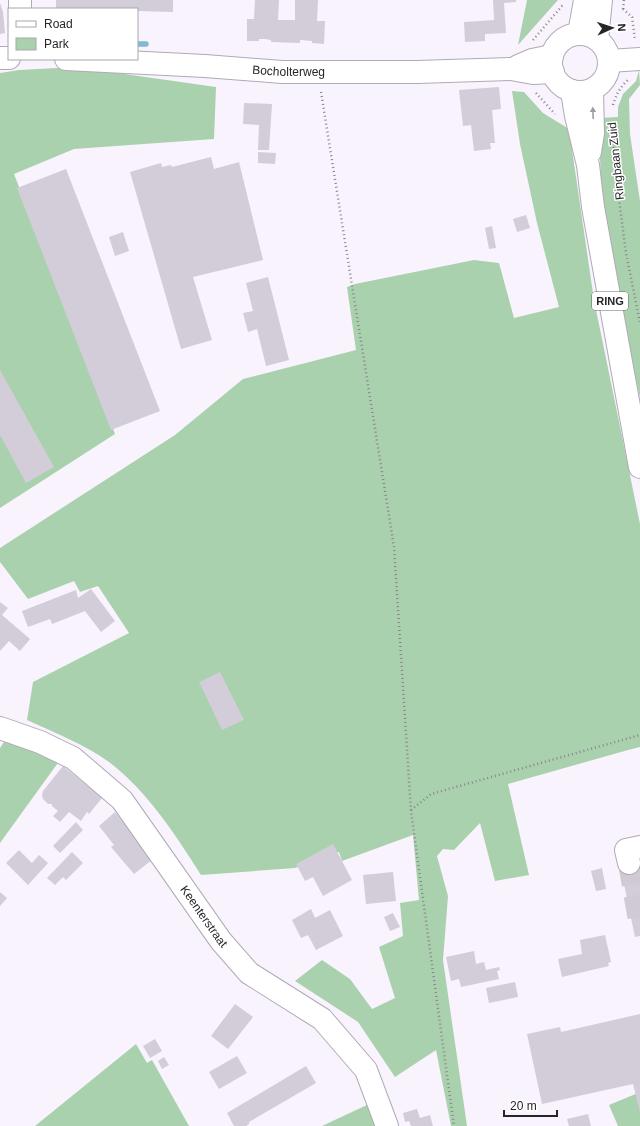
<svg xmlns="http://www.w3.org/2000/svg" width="640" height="1126" viewBox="0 0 640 1126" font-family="Helvetica,sans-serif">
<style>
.green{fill:#aad1ad}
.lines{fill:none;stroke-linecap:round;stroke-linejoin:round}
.stream{stroke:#81b8d2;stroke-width:5.5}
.building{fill:#d3ccd9}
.minor-tunnel{stroke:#cfcad4;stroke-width:22;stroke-dasharray:22 11;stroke-linecap:butt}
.minor-casing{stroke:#b0aab6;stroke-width:24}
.major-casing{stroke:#b0aab6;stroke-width:24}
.path{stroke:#88848c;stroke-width:2.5;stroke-dasharray:1 3;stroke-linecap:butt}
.minor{stroke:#fff;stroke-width:22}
.major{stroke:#fff;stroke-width:22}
.oneway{fill:#9e9d9f}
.labels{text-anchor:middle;stroke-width:3;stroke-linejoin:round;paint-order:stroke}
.shield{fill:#fff;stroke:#68666a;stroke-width:1}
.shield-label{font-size:11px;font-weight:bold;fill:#28252a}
.street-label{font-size:12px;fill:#28252a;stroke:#fff}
</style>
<rect width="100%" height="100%" fill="#f9f3fe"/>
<g class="green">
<path d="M527,0H558L518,45Z"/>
<path d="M75,67L216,87L214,139L74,149L14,174L115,434L0,508V73L19,70Z"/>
<path d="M639,70L640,85L629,99L630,134L640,201V398L621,308L602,195L599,142L600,118L618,117V107L623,94L636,81Z"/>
<path d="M512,91L524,92L543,113L569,129L594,300L640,524V747L628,750L508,784L529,875L495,881L480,823L454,850L443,849L437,856L448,896L443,960L467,1126H451L436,1050L395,1077L358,1022L295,981L322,960L350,979L372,1009L395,998L379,947L403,936L400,903L419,900L413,835L342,861L339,852L295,868L201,875C175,834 148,792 109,762C84,744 55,733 27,720L33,682L129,633L98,586L80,592L74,581L28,599L0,562V548L175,435L243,379L356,350L347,287L355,284L474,260L499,263L514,318L559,307L537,223L520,144Z"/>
<path d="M6,739L60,760L0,843V748Z"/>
<path d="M136,1044L147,1063L152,1060L189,1126H35Z"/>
<path d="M638,1093L640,1102V1126H618L609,1105Z"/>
<path d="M369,1104L376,1126H322Z"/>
</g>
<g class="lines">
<path class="stream" d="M137,44H146"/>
</g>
<g class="building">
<path d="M56,0H173V12L137,11V9H56Z"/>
<path d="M255,0H279L278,20H295V0H318L317,21H325L324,44L312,43V41L300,40V43L271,42V40L265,39H259V41H247V19H254Z"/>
<path d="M493,0H516V2L504,3L506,33L485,34V41L465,42L464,22L494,20Z"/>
<path d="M0,3L3,12L5,33L0,34Z"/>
<path d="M499,87L501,109L492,110L495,143H490L491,149L474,151L471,125L463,126L459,90Z"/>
<path d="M244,103L272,104L269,150H258L259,125L243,124Z"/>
<path d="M258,152L276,153L275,164L258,163Z"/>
<path d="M211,157L214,169L239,162L263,260L193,277L212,340L181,349L130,172L161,163L162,167L171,165L172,167Z"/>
<path d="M66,169L160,411L111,430L17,188Z"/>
<path d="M526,215L530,228L517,232L513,219Z"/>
<path d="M492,226L496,248L489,249L485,228Z"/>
<path d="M123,232L129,251L115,256L109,237Z"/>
<path d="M268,277L289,360L266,366L257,329L248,332L243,313L253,311L246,283Z"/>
<path d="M0,370L54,467L26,483L0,435Z"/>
<path d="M91,589L115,621L101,632L85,611L52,624L50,619L28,627L22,611L76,590L78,598Z"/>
<path d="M0,602L8,608L2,615L30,639L20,651L9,641L0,651Z"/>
<path d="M220,672L244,720L222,730L199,682Z"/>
<path d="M63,766L102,798L89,814L87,812L81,821L69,812L60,822L53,816L58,811L52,806V804H48L43,799L42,795L43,791Z"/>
<path d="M115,812L153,859L134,874L111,847L114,845L99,826Z"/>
<path d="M76,822L83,830L60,853L53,846Z"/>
<path d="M333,844L352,880L323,896L313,877L305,881L296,864Z"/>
<path d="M19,850L32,863L39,855L48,863L28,885L6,863Z"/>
<path d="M72,852L83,863L66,880L63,877L55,885L47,878Z"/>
<path d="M637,861L640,874V936L635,937L620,865Z"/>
<path d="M602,868L606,889L596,891L591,871Z"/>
<path d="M393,872L396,901L366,904L363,875Z"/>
<path d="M0,892L7,898L0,906Z"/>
<path d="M311,909L315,918L330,910L343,936L316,950L308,935L301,938L292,920Z"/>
<path d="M393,913L400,927L390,931L384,917Z"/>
<path d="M605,935L611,962L608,963L609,966L562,977L558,959L582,954L580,940Z"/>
<path d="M474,951L476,964L484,962L486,970L499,967L500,970L497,971L499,979L461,987L459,979L451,981L446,957Z"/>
<path d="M515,982L518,997L489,1003L486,988Z"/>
<path d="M235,1004L253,1017L228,1049L211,1036Z"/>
<path d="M640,1014V1112L633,1084L542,1104L527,1034L560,1027L561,1032Z"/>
<path d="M155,1039L162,1051L150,1058L143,1046Z"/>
<path d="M237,1056L247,1073L219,1089L209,1072Z"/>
<path d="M164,1057L169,1065L162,1069L158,1061Z"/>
<path d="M306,1066L316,1083L249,1122V1124L246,1126H234L227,1113Z"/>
<path d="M417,1109L420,1118L430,1115L433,1126H411L409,1121L405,1122L403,1113Z"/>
<path d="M588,1114L591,1126H569L567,1119Z"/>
</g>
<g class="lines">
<path class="minor-tunnel" d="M629,863L640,926"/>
<defs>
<g id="minor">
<path d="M20,0V9"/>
<path d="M0,58H9"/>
<path id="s1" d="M66,59L205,66L282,72H417L511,69L533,73L553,72"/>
<path d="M609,61L640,59"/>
<path d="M518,66L532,60L552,56"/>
<path id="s2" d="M0,728L40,742L73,758L122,800L221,941L249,973L322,1019L366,1070L387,1126"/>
<path d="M629,863L626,850L640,847"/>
</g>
<g id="major">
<path d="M579,34L585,0"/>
<circle cx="580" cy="63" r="29"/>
<path d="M597,39L601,0"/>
<path d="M572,91L576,116L588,165L593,207L640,467"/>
<path d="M590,152L593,133L592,90"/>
</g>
</defs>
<use href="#minor" class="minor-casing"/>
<use href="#major" class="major-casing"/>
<g class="path">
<path d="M623,9L632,17L635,40"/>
<path d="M623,9L624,0"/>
<path d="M533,40L562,6H565"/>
<path d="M321,92L394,547L411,811L454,1126"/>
<path d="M536,93L555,114"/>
<path d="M613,105C616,95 620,87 628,80"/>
<path d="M613,139L617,184L626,253L640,323"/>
<path d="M411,810L431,794L640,735"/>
</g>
<use href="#minor" class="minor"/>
<use href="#major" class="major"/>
</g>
<defs><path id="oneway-solid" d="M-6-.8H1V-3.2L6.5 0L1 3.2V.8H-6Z"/></defs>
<use class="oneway" href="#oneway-solid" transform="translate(593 113) rotate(-92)"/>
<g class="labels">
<rect class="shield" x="592" y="292" width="36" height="18" rx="3"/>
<g class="shield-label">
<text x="610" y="305">RING</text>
</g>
<g class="street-label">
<text dy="4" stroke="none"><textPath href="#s1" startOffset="223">Bocholterweg</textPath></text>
<text transform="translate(616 161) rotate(-96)" y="4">Ringbaan Zuid</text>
<text dy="4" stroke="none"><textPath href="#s2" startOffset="286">Keenterstraat</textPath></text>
</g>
</g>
<rect x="8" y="8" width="130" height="52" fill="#ffffff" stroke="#a9a8aa"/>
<rect x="16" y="21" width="20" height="6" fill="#ffffff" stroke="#a9a8aa"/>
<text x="44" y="28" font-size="12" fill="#28252a">Road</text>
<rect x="16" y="38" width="20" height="12" fill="#aad1ad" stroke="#a9a8aa"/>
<text x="44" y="48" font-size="12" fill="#28252a">Park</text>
<g transform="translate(612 28) rotate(87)" stroke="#ffffff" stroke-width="3" paint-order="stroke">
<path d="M0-3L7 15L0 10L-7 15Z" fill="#28252a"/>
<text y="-6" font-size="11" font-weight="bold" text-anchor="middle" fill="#28252a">N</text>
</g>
<path d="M504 1110v6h53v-6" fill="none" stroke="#28252a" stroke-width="2"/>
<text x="510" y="1110" font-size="12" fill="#28252a" stroke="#ffffff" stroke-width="3" paint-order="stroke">20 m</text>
</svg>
